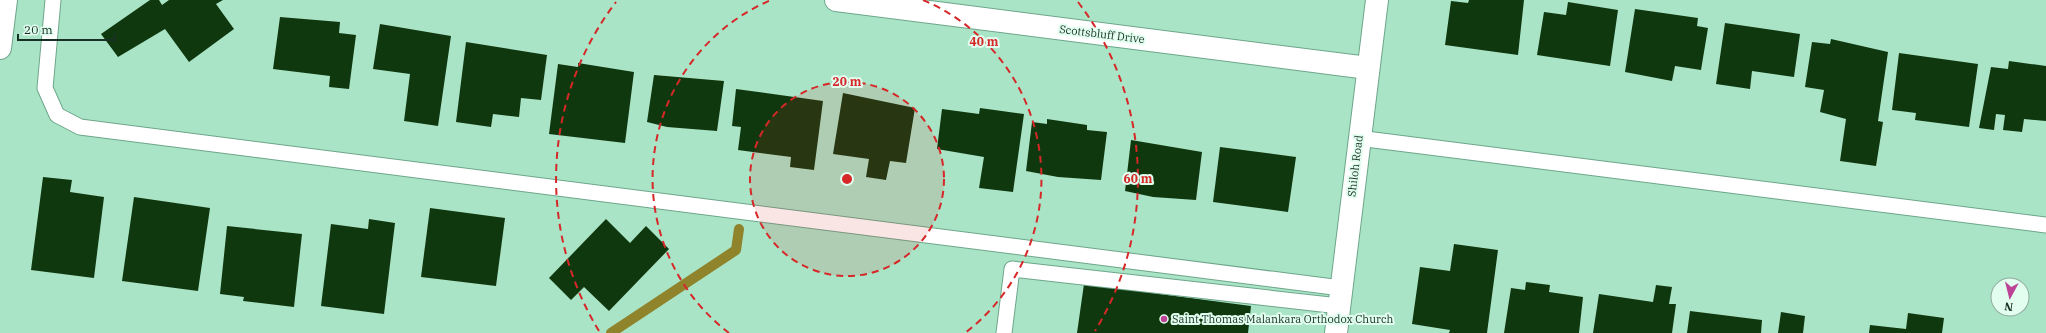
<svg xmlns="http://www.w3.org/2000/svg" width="2046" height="333" viewBox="0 0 2046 333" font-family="'IBM Plex Serif',serif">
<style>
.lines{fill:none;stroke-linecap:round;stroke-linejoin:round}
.stream{stroke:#8f842c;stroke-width:10}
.building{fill:#10380e}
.service-casing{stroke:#6da68a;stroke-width:17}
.minor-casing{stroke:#6da68a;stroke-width:24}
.tertiary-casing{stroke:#6da68a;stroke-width:24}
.secondary-casing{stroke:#6da68a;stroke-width:24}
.service{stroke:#fff;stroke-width:15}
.minor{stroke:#fff;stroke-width:22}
.tertiary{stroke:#fff;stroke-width:22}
.secondary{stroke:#fff;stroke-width:22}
.ring{fill:none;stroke:#d62828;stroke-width:2;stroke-dasharray:7 5}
.poi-dot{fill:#bc4396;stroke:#e1feef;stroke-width:1.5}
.labels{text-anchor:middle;stroke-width:4;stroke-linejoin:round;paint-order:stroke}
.street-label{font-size:11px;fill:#193025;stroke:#e1feef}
.poi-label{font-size:11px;fill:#193025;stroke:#e1feef;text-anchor:start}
.centre{fill:#d62828;stroke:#e1feef;stroke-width:2}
.ring-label{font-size:12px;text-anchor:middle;font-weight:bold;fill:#d62828;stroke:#e1feef;stroke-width:4;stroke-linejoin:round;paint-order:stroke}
</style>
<rect width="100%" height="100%" fill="#aae4c7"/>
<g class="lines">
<path class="stream" d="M611,333L736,250L739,229"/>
</g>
<g class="building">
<path d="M150,0H159L162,5L169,0H223L216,4L234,29L189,62L165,29L118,57L101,34Z"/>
<path d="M1469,0H1524L1518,55L1445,45L1451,1L1468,3Z"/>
<path d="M1568,2L1618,10L1610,66L1537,55L1544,12L1566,15Z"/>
<path d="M1635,9L1698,18L1697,26L1708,28L1701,70L1675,66L1672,81L1625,72Z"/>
<path d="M280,17L340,22L339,33L356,35L349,89L329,87L330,76L273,69Z"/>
<path d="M1725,23L1800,34L1794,77L1752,71L1750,89L1716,84Z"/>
<path d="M380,24L451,36L438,126L404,121L410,74L373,69Z"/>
<path d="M1831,39L1888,52L1878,121L1883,122L1876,166L1840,161L1846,119L1820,112L1824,90L1805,87L1812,42L1830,44Z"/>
<path d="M466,42L547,55L541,100L521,98L519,117L493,114L491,127L456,122Z"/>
<path d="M1899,53L1978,64L1969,127L1915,120L1916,113L1892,110Z"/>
<path d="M2009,61L2046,66V121L2024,119L2022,132L2003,130L2005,115L1996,114L1994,130L1979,128L1991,67L2008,69Z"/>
<path d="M578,63L634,72L625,143L549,134L558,64L578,67Z"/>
<path d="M654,75L724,81L717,131L667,127L647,122Z"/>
<path d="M736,89L823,101L814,170L790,167L791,157L738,150L741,127L732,126Z"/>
<path d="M843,93L915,108L906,163L890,161L886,180L866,177L869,159L833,154Z"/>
<path d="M980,108L1024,114L1013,192L979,188L984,157L937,149L942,109L979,114Z"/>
<path d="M1047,119L1087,125V130L1107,132L1101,180L1058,177L1026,171L1032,122L1047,124Z"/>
<path d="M1131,140L1202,152L1196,200L1153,197L1125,191Z"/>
<path d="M1220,147L1296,157L1288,212L1213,202Z"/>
<path d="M43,177L72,180L70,192L104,197L94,278L31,270Z"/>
<path d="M134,197L210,208L198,291L122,281Z"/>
<path d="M430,208L505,218L496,286L421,277Z"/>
<path d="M369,219L395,223L384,314L321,306L331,224L368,229Z"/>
<path d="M606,219L630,243L646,226L669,249L609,311L584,287L571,300L549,278Z"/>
<path d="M227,226L302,234L294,307L243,301L244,297L220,294Z"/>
<path d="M1454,244L1498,250L1487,333H1449L1450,330L1412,324L1420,267L1450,271Z"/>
<path d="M1526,282L1550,285L1549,292L1583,297L1579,333H1504L1511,288L1525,290Z"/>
<path d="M1084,284L1251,306L1248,333H1077Z"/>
<path d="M1656,285L1672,287L1669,304H1676L1672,333H1593L1599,294L1653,302Z"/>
<path d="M1690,311L1762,320L1761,333H1687Z"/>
<path d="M1781,312L1805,316L1803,333H1778Z"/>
<path d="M1908,313L1944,318L1942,333H1869L1870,325L1906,329Z"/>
</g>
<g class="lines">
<defs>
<g id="service">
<path d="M53,0L45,88L57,115L80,127L1341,288"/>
<path d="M1358,138L2046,225"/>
<path d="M1004,333L1012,269L1339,306"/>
</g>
<path id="minor" d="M836,0L1368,68"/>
<path id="tertiary" d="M1336,333L1377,0"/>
<path id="secondary" d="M0,48L6,0"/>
</defs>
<use href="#service" class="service-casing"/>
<use href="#minor" class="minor-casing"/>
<use href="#tertiary" class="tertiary-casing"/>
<use href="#secondary" class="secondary-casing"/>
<use href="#service" class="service"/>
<use href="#minor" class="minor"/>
<use href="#tertiary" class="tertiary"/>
<use href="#secondary" class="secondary"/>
</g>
<circle cx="847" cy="179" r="97" fill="#d62828" fill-opacity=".12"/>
<g class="ring">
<circle cx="847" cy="179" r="97"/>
<path d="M729 333A194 194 0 0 1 771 0M923 0A194 194 0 0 1 965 333"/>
<path d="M599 331A291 291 0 0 1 616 2M1078 2A291 291 0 0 1 1095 331"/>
</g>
<circle class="poi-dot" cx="1164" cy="319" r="4"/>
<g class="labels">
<g class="street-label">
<text transform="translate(1102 34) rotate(7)" y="4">Scottsbluff Drive</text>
<text transform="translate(1355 166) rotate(-83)" y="4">Shiloh Road</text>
</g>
<g class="poi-label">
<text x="1172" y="323">Saint Thomas Malankara Orthodox Church</text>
</g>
</g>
<circle cx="847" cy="179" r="6" class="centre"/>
<g class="ring-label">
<text x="984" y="46">40 m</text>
<text x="847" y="86">20 m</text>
<text x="1138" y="183">60 m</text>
</g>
<g transform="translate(2010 297) rotate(187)"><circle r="19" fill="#e1feef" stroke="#91ac9e"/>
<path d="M0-3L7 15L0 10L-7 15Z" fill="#bc4396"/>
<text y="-6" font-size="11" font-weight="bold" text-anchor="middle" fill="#193025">N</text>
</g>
<path d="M18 34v6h97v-6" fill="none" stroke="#193025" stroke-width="2"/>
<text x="24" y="34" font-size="12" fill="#193025" stroke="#e1feef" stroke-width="3" paint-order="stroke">20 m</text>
</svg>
